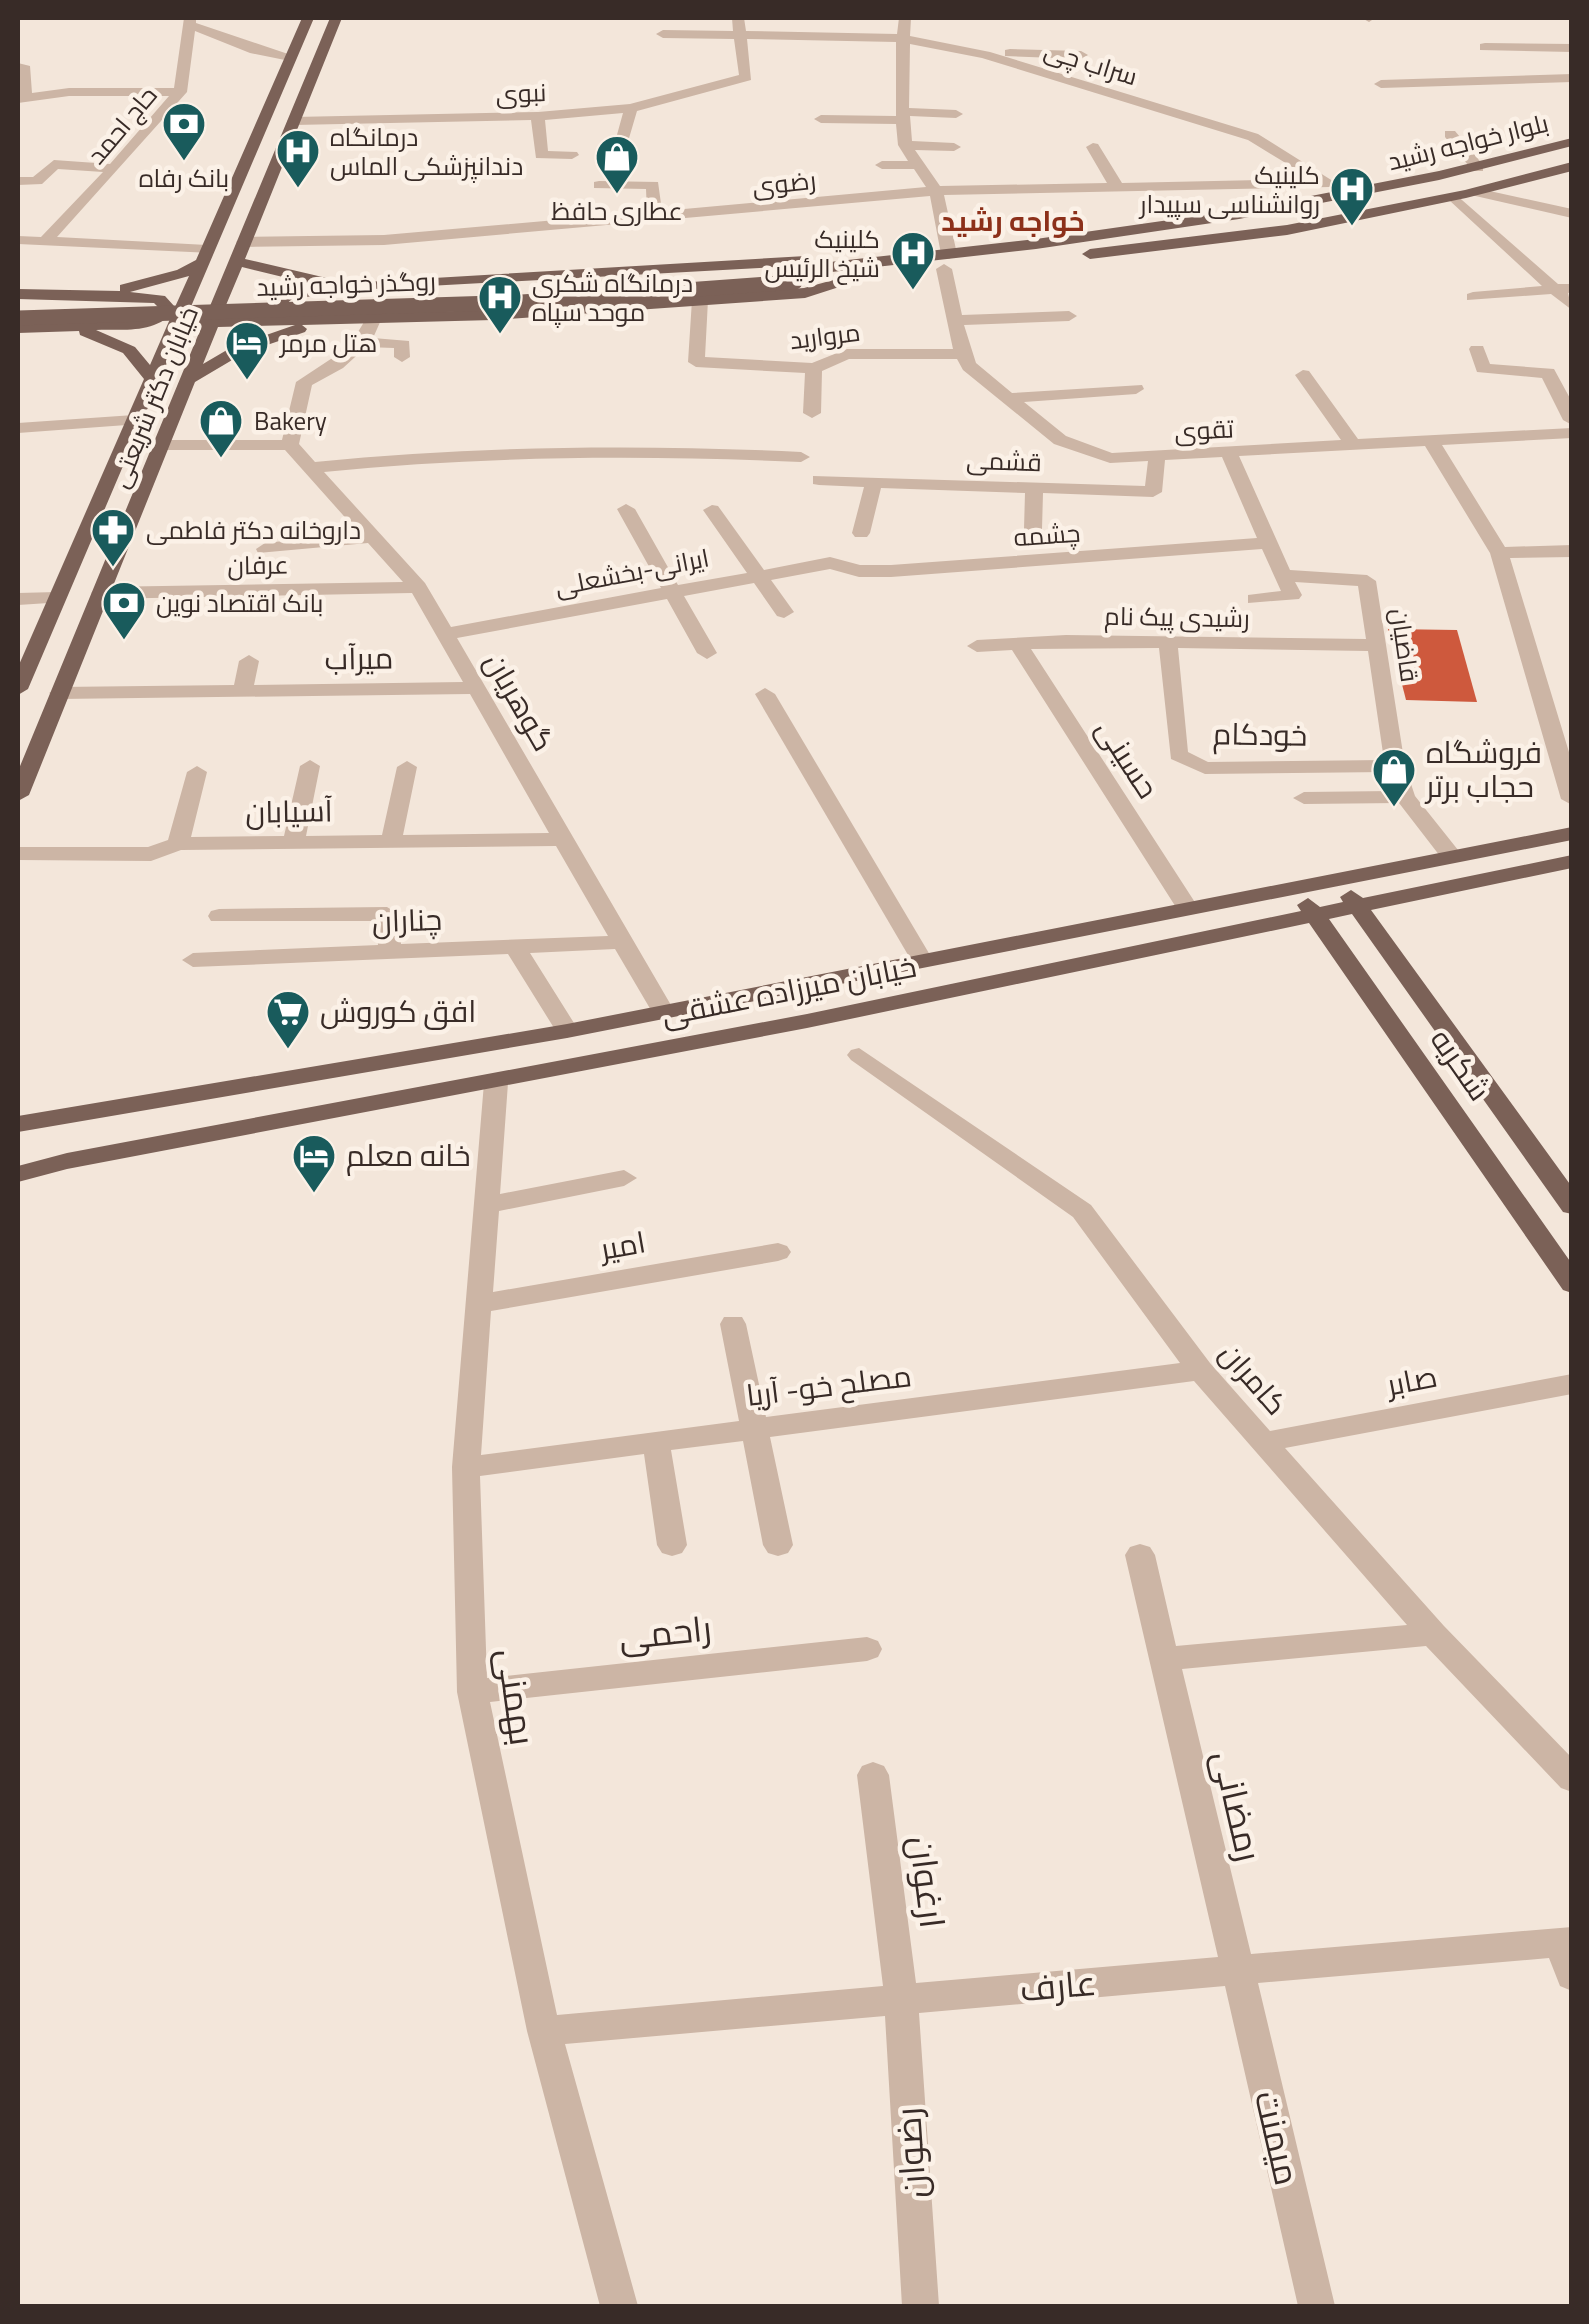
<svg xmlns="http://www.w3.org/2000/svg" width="1589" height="2324" viewBox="0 0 1589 2324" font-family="'Titillium Web',Cairo,sans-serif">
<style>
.building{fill:#ce593d}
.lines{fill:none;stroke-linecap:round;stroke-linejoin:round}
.minor{fill:#ccb5a5;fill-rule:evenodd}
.major{fill:#7b6157;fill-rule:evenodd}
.major-bridge{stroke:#7b6157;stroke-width:15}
.labels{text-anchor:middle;stroke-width:9;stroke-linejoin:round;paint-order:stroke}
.far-street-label{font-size:25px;fill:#382b27;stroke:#fbf1e7}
.far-poi-label{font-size:25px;fill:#382b27;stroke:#fbf1e7;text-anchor:start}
.far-neighbourhood-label{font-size:28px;font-weight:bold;fill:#8c301a;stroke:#fbf1e7}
.street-label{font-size:30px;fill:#382b27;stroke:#fbf1e7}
.poi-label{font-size:30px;fill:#382b27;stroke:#fbf1e7;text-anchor:start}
.near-street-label{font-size:35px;fill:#382b27;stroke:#fbf1e7}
</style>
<rect width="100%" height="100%" fill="#f3e6da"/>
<path class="building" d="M1388,629L1457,630L1477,702L1406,700Z"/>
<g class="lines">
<g class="minor">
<path d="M184,18H196V23L297,57L290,61L250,53L195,31L187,92L57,237L207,245L212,247V253L18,244V236L41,237L103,172L58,169L42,184L18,185V177H33L54,160L110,164L169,96H69L18,103V63L30,66L32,93L69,88H174Z"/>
<path d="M732,18H744L746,31L897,34L899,18H911L910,36L990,52L1258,134L1336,183L1329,187L944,195L957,254L949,259L941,254L930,196L384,245L244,247L236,242L244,237L384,235L647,212L646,189L594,188V182L599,181L658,182L662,211L926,187L914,169H882L875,165L882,161H908L898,145L896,124L821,123L814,119L821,115L896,116V42L747,39L751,80L637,111L627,145L615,142L623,113L545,120L548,151L577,152L579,155L572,159L536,158L531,120L294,125L287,121L294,117L538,112L630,104L739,75L734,39L663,38L656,34L663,30L733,31ZM910,44L982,58L1248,140L1312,179L1122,183L1098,144L1093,143L1086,147L1107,183L940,186L915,150L954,151L961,147L954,143L912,141L910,116L956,118L963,114L956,110L909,108Z"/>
<path d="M1362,18H1375L1369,22Z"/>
<path d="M1485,43L1572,44V52L1480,50V44Z"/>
<path d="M1010,49L1081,51L1088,55L1081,59L1005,56V50Z"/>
<path d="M1572,74V82L1381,88L1374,84L1381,80Z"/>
<path d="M1445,131H1455L1483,165V171H1473L1445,137Z"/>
<path d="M1476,188L1572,209V218L1471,195V189Z"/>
<path d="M1454,193L1558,284H1572V292L1568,293L1572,310L1551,294L1467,300V294L1473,292L1542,286L1449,200V194Z"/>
<path d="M944,264L952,269L962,315L1069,311L1077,316L1069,321L964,325L976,363L1012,393L1142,385L1144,389L1136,394L1024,402L1066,436L1112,453L1341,440L1295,375L1303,370L1309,371L1358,439L1572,428V438L1442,445L1505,547L1572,545V557L1510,558L1572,762V805L1561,799L1490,553L1425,446L1239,456L1290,570L1367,575L1376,581L1405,766L1415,796L1462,855L1459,860H1443L1399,803L1304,804L1293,798L1304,792L1392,791L1387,772L1205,774L1171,759L1159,648L1031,649L1198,907L1187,914L1179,912L1012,650L977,652L967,646L977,640L1066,635L1366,639L1358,586L1295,582L1302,595L1299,599L1248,603V595L1281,591L1262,549L891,577H859L830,569L771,580L794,612L784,618L777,616L754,583L684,596L717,653L707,659L697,653L667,599L457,638L675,1012L663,1019L655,1017L615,949L530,953L579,1031L567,1038L559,1036L508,954L193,967L182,960L193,953L378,945L376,921H211L208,916L211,911L219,909L387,907L398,914L401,944L608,936L556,846L181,850L151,861L18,860V847H148L168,840L187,772L197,766L207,772L191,837L284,836L300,766L310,760L320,766L306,836L382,835L397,767L407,761L417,767L403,835L549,833L470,694L59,699L49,693L59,687L234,685L239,661L249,655L259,661L254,685L463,682L412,593L100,599L91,593L100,587L403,582L368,543L258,553L256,549L265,543L359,533L285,450H161L152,445L161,440H282L296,382L349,347L367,317L381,320L373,338L409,341L410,357L402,362L394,357V348L366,347L343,368L312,385L299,444L315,462C477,446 638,444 801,452L810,457L801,462C641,455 483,456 324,472L425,583L451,627L661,588L617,509L626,504L635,509L678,585L747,573L703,510L712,505L718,506L764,570L830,557L860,565H891L1257,538L1222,457L1165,460L1162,492L1153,497L1043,493L1042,529L1033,534L1024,529L1025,493L881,488L870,533L867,537H855L852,533L864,487L819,485L813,484V476L1145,486L1148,461L1110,463L1054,444L963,370L957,359H849L822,371L821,413L812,418L803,413L805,373L696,367L688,362L692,300L700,295L708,300L705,357L812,363L847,349H953L936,269ZM1178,648L1368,651L1384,760L1208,762L1188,752Z"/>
<path d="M1471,346H1483L1490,364L1554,369L1572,402V425L1563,420L1542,378L1477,372L1469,349Z"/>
<path d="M134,415L140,416V424L18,433V423Z"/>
<path d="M57,592L64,594V602L18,605V593Z"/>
<path d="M765,688L775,694L933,960L930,965L922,967L911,960L755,694Z"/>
<path d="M859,1048L1091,1205L1210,1363L1270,1431L1572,1374V1394L1285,1448L1444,1626L1572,1758V1792L1561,1788L1426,1646L1182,1669L1251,1954L1572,1927V1991L1560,1986L1549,1958L1258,1983L1335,2306H1298L1225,1986L919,2013L939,2306H902L885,2016L565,2044L638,2306H600L527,2031L457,1692L452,1467L484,1083L496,1075L508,1083L500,1194L624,1170L637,1178L624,1186L499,1211L493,1292L778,1243L787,1246L791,1252L787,1258L778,1261L491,1311L481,1455L739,1421L720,1324L724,1317H742L746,1324L766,1417L1180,1363L1073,1217L851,1060L847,1055L851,1050ZM1194,1381L1407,1625L1176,1646L1155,1555L1150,1547L1140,1544L1130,1547L1125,1555L1218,1957L916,1983L889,1775L884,1766L873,1762L862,1766L857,1775L883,1986L557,2015L490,1702L867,1661L878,1657L882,1649L878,1641L867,1637L487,1678L480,1476L644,1454L657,1545L662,1553L672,1556L682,1553L687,1545L671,1450L743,1441L763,1545L768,1553L778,1556L788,1553L793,1545L770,1437Z"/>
</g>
<g class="major">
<path d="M302,18H314L28,689L18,695V667L144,379L123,353L80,335L79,331L18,333V323L140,319L151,316L159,308L154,303L18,299V289L120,291V285L177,270L196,260ZM189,276L175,307L165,296L130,292ZM173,312L150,365L135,347L96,330C123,329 154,334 173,312Z"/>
<path d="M330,18H342L245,259L331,279L332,284L806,256L811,258L812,264L1036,239L1239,210L1439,171L1572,138V146L1439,180L1239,219L1036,249L787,277L779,272L794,266L355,290L292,299L282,308L305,315L493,310L804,288L859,273L867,278L805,298L493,320L302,325L307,329L305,332L244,353L195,382L29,795L18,801V771L201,328L189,323L205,318ZM242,267L320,286L282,292L268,300L266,311L275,316L221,317ZM295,325L232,347L203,364L218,327Z"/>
<path d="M1572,162V171L1466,198L1287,235L1090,259L1082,254L1090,249L1287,225L1465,190Z"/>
<path d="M1572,827V840L567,1038L18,1132V1116L567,1024Z"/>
<path d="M1572,855V868L1371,910L1572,1187V1214L1563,1212L1352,914L1329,919L1572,1264V1293L1563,1290L1309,923L807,1028L67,1169L18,1182V1166L67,1153L807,1014L1301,911L1297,905L1308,898L1320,907L1343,902L1340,897L1351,890L1363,898Z"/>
</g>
<path class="major-bridge" d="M18,318L522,302L795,282"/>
</g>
<defs>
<symbol id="bank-pin" viewBox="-11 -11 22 30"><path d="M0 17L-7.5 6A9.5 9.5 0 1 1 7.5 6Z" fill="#195b5c" stroke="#fbf1e7"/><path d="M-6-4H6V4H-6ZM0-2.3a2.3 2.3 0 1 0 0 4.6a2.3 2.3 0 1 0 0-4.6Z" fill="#fff"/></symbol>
<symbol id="hospital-pin" viewBox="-11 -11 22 30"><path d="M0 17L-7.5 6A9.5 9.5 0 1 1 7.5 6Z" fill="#195b5c" stroke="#fbf1e7"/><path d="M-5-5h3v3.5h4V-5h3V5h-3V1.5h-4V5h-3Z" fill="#fff"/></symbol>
<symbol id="shop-pin" viewBox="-11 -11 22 30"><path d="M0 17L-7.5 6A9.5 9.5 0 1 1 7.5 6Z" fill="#195b5c" stroke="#fbf1e7"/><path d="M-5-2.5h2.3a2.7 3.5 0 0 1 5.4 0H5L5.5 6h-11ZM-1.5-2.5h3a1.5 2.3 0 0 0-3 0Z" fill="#fff"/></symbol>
<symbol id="hotel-pin" viewBox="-11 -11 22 30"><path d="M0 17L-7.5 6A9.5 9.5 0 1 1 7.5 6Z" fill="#195b5c" stroke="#fbf1e7"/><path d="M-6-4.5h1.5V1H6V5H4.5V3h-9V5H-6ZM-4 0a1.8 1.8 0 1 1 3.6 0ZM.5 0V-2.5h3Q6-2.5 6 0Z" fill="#fff"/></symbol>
<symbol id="pharmacy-pin" viewBox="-11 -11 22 30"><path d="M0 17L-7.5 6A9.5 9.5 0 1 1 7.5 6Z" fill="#195b5c" stroke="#fbf1e7"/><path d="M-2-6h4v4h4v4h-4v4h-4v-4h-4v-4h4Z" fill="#fff"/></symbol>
<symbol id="supermarket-pin" viewBox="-11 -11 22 30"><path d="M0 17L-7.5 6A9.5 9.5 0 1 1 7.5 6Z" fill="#195b5c" stroke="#fbf1e7"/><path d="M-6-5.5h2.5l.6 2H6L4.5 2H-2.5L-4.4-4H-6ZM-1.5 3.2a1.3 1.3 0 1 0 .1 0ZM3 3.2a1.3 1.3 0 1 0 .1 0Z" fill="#fff"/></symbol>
</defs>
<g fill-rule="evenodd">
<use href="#bank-pin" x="159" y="99" width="50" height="68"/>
<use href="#hospital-pin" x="273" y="126" width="50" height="68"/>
<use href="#shop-pin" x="592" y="132" width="50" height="68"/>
<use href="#hospital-pin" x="1327" y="164" width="50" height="68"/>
<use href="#hospital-pin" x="888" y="228" width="50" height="68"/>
<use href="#hospital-pin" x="475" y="272" width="50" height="68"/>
<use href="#hotel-pin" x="222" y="318" width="50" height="68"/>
<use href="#shop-pin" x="196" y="396" width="50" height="68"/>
<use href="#pharmacy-pin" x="88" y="505" width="50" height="68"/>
<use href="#bank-pin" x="99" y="578" width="50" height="68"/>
<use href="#shop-pin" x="1369" y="745" width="50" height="68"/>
<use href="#supermarket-pin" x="263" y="987" width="50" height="68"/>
<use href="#hotel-pin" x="289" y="1131" width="50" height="68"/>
</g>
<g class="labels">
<g class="far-street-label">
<text transform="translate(1091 63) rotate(17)" y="9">سراب چی</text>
<text transform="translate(521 93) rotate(-2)" y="9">نبوی</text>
<text transform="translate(122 125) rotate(-50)" y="9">حاج احمد</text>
<text transform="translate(1468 142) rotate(-14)" y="9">بلوار خواجه رشید</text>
<text transform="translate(784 183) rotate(-6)" y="9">رضوی</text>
<text transform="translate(346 284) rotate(-2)" y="9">روگذر خواجه رشید</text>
<text transform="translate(825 336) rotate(-7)" y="9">مروارید</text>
<text transform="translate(154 397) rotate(-68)" y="9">خیابان دکتر شریعتی</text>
<text transform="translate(1204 430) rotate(-3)" y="9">تقوی</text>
<text transform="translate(1004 461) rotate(2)" y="9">قشمی</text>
<text transform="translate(1047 535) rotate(-4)" y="9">چشمه</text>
<text transform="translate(258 565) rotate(-1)" y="9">عرفان</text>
<text transform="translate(632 572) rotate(-11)" y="9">ایرانی-بخشعلی</text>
<text transform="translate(1177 617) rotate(1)" y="9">رشیدی پیک نام</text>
<text transform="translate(1405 645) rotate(82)" y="9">قاضیان</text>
</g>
<g class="far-poi-label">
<text x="330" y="146">درمانگاه<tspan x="330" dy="29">دندانپزشکی الماس</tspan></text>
<text x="1320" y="184" text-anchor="end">کلینیک<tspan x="1320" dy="29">روانشناسی سپیدار</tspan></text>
<text x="184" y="187" text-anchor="middle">بانک رفاه</text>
<text x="617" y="220" text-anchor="middle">عطاری حافظ</text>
<text x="880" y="248" text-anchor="end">کلینیک<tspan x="880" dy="29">شیخ الرئیس</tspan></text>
<text x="532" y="292">درمانگاه شکری<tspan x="532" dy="29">موحد سپاه</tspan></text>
<text x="280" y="352">هتل مرمر</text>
<text x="254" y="430">Bakery</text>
<text x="146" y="539">داروخانه دکتر فاطمی</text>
<text x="156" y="612">بانک اقتصاد نوین</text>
</g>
<g class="far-neighbourhood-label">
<text x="1013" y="231">خواجه رشید</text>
</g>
<g class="street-label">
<text transform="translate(359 659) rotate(-1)" y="10">میرآب</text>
<text transform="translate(519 702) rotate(60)" y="10">گوهریان</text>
<text transform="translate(1260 735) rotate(1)" y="10">خودکام</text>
<text transform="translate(1127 759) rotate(57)" y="10">حسینی</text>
<text transform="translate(289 812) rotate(-1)" y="10">آسیابان</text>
<text transform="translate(407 921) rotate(-2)" y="10">چناران</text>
<text transform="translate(789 991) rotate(-11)" y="10">خیابان میرزاده عشقی</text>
<text transform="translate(1460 1065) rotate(55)" y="10">شکریه</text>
<text transform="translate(623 1246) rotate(-10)" y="10">امیر</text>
<text transform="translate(1253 1379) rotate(49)" y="10">کامران</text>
<text transform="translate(1412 1381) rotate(-11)" y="10">صابر</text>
<text transform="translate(829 1386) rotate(-7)" y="10">مصلح خو- آریا</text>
</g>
<g class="poi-label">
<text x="1426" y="763">فروشگاه<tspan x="1426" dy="34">حجاب برتر</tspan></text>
<text x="320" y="1022">افق کوروش</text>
<text x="346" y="1166">خانه معلم</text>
</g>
<g class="near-street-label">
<text transform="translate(665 1633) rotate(-6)" y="12">راحمی</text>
<text transform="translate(516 1697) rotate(82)" y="12">بهمنی</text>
<text transform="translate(1237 1806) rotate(77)" y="12">رمضانی</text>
<text transform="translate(927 1882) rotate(83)" y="12">ارغوان</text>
<text transform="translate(1058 1986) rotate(-5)" y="12">عارف</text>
<text transform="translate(1277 2138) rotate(77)" y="12">میمنت</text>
<text transform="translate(911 2153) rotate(-94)" y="12">رضوان</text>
</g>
</g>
<rect width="1589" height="2324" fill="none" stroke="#382b27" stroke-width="40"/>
</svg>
